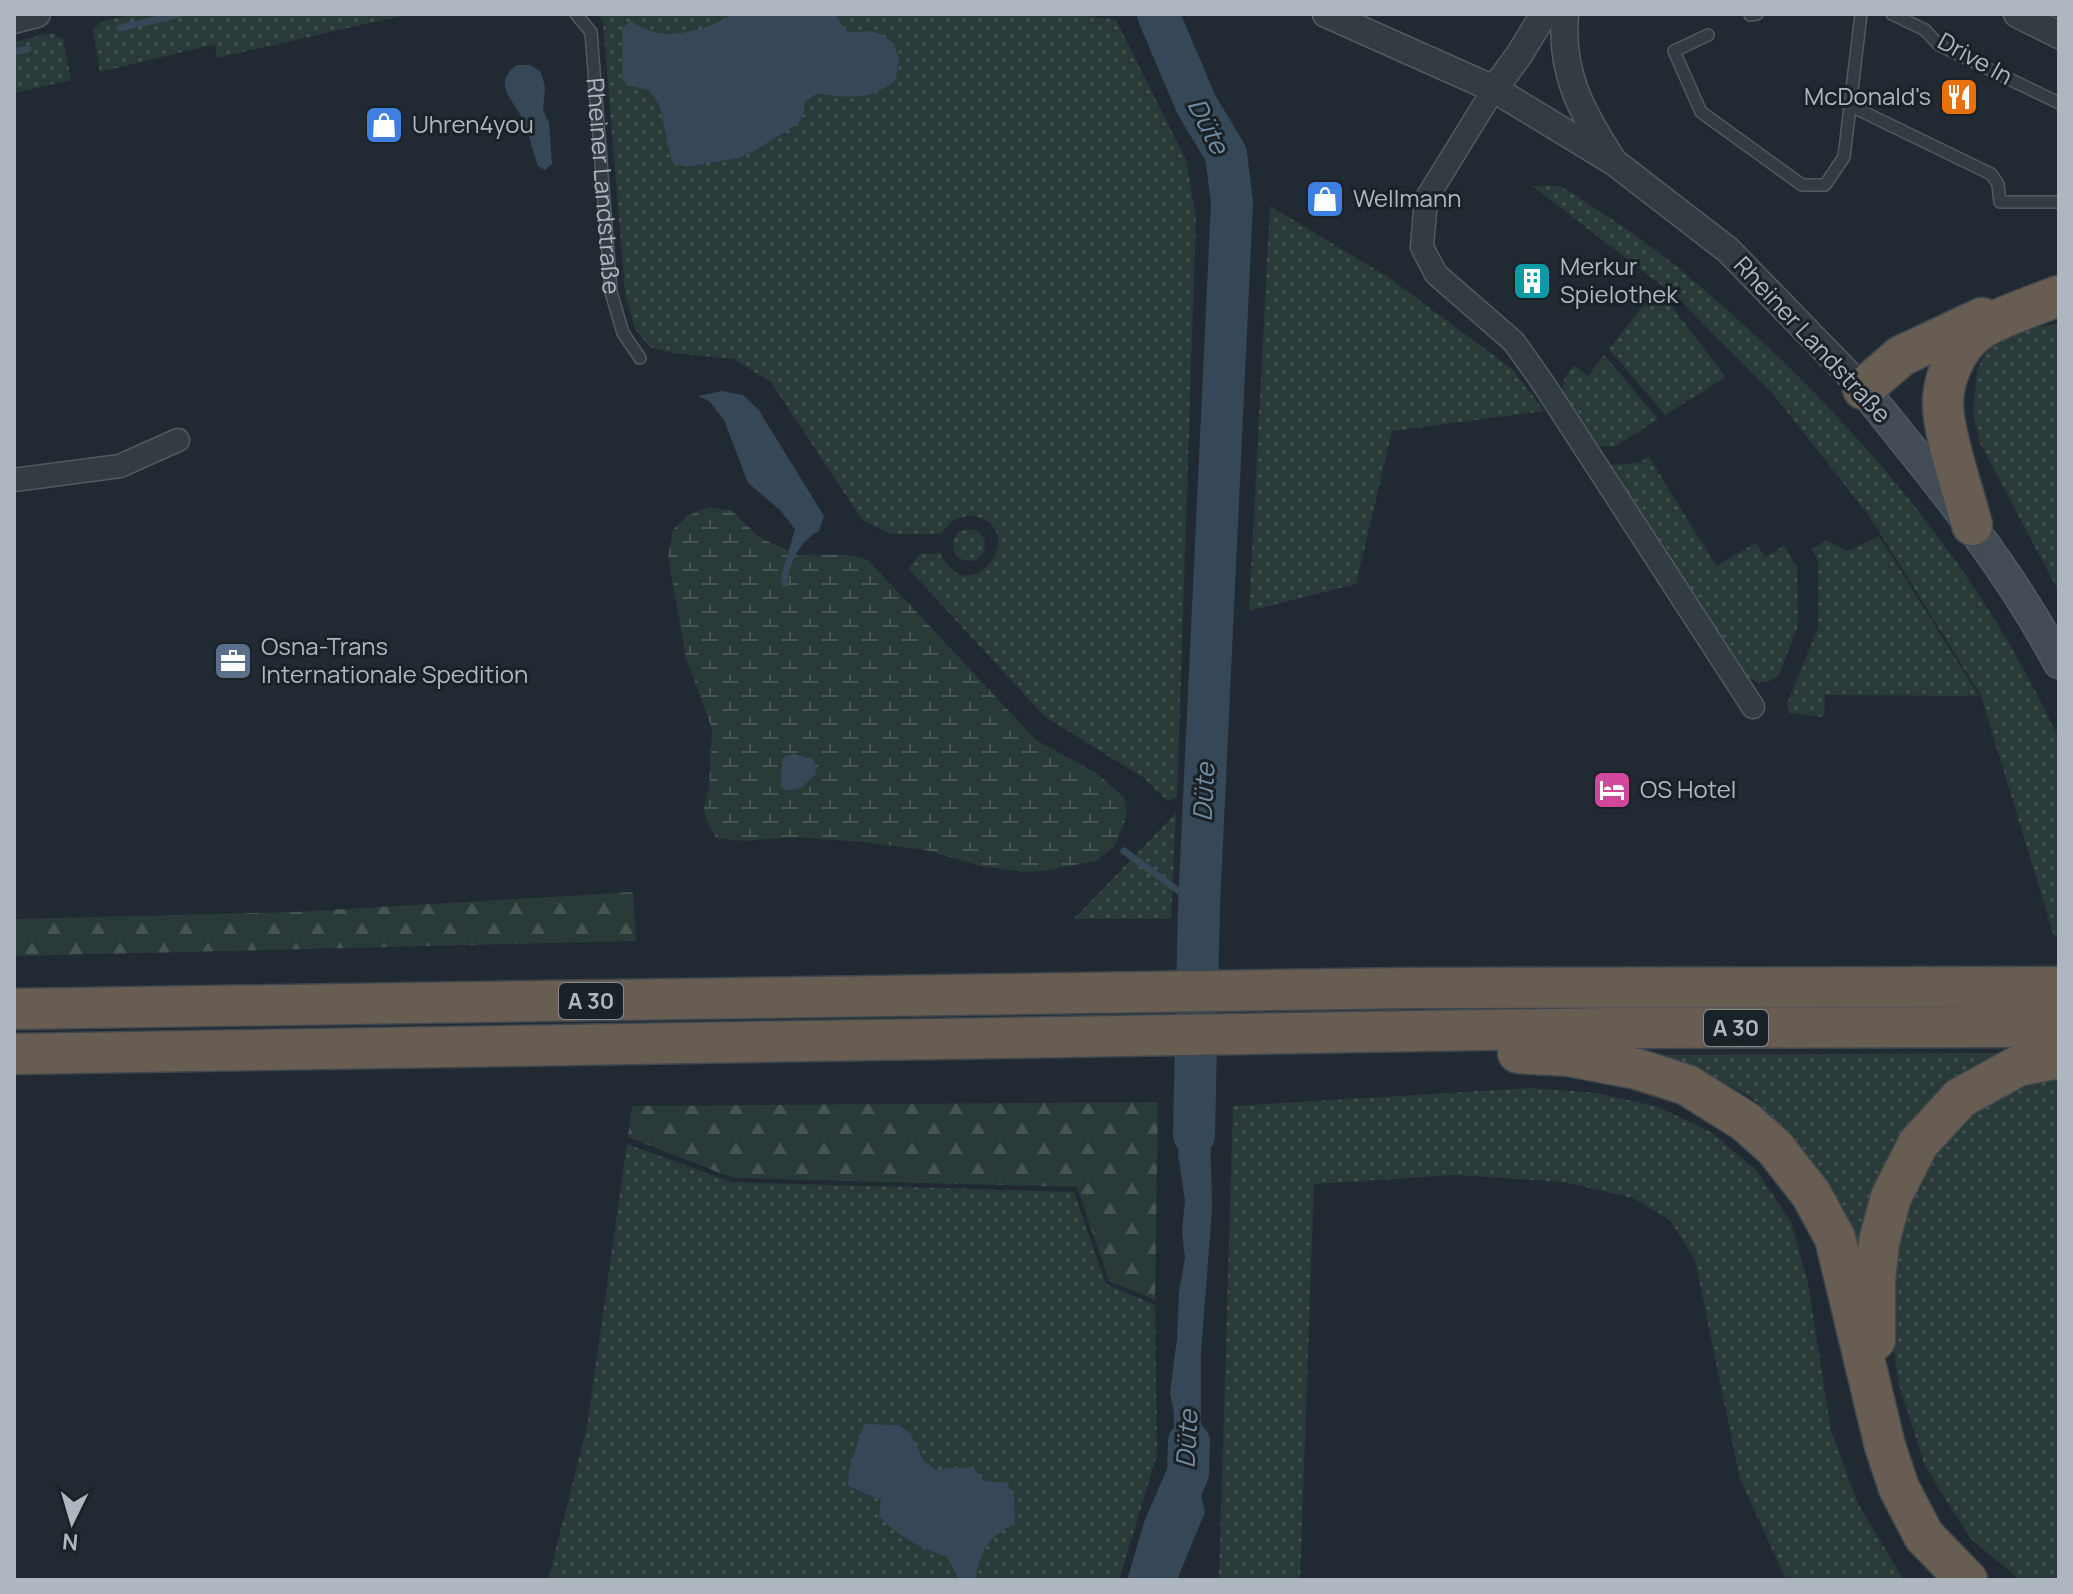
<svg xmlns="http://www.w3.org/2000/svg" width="2073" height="1594" viewBox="0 0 2073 1594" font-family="Manrope,sans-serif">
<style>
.grass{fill:url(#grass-dots)}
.forest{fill:url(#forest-firs)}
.wetland{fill:url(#wetland-marsh)}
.water{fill:#364857}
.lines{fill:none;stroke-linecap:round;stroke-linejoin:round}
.stream{stroke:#364857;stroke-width:7}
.river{stroke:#364857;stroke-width:42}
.service-casing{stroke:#515a61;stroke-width:14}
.minor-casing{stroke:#515a61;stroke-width:25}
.tertiary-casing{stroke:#515a61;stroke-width:29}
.secondary-casing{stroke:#515a61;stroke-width:33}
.motorway-casing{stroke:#3f474d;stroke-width:43}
.service{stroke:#343c43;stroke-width:11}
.minor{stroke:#343c43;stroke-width:22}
.tertiary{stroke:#343c43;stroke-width:26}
.secondary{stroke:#434c55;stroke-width:30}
.motorway{stroke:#685d52;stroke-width:40}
.labels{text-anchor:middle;stroke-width:6;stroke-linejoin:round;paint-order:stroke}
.shield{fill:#1a2127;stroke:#828a92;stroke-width:2}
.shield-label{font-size:22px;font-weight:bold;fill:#aeb7c0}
.street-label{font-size:24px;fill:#aeb7c0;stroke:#1a2127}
.poi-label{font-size:24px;fill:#aeb7c0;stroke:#1a2127;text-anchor:start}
.water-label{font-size:26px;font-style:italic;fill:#728ba0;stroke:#1a2127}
</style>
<defs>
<pattern id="grass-dots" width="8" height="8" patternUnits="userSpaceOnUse" patternTransform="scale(2)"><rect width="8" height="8" fill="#293a38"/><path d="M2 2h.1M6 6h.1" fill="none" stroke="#465453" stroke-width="1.8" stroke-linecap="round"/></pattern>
<pattern id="forest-firs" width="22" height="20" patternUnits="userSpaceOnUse" patternTransform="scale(2)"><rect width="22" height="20" fill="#293a38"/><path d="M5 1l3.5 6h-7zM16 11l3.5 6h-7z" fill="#465453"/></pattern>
<pattern id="wetland-marsh" width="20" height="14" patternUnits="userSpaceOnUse" patternTransform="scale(2)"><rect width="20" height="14" fill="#293a38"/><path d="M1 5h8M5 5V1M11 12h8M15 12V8" fill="none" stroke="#465453"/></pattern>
</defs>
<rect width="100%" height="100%" fill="#212a32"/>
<g class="grass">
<path d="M133,14H409L217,58L215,44L100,72L93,31L100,22Z"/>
<path d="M598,14H1078L1116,20L1186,160L1196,217L1177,797L1168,801L1144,778L1044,716L908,568L921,554L940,553C969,617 1037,525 969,515L952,521L941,534H891L862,520L771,382L734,359L672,353L650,347L635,329L625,292L603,22Z"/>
<path d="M51,33L63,39L71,80L14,93V42Z"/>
<path d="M1532,186C1540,186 1548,185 1556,186C1565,187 1575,195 1582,200C1616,221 1646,242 1677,267C1833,396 1975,554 2059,740V936H2054L1981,696L1870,517L1773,394L1677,297Z"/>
<path d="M1270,206L1388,277L1513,370L1544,411L1392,431L1356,584L1249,611Z"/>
<path d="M1657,288L1726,377L1665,415L1609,349Z"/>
<path d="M2059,324V592L1980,443L1973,414L1977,371L1987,348L2018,329Z"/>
<path d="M1604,355L1658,419L1614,447L1599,446L1562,392L1565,377L1574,365L1588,376Z"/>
<path d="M1649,457L1716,566L1756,543L1765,557L1784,546L1797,567L1798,625L1779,675L1770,681L1759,683L1745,675L1611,465L1638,463Z"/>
<circle cx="969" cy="545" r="16"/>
<path d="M1879,536L1979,696L1825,695L1824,717L1789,713L1787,704L1818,628V561L1812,549L1826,540L1847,551Z"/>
<path d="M1176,813L1171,919H1074Z"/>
<path d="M2002,1053C1953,1075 1912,1110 1888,1160C1877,1183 1869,1228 1862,1255L1834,1190L1797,1141L1752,1098L1697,1068L1641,1055Z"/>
<path d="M2059,1076V1580H2020L1970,1538L1925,1466L1898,1381L1889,1312L1895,1221L1920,1169L1952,1129L1976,1111L2004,1094Z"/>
<path d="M1530,1088L1597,1093L1659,1107L1712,1133L1756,1170L1791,1222L1808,1284L1831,1430L1858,1504L1904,1580H1787L1784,1575L1740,1479L1695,1260L1670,1220L1633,1198L1564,1182L1455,1175L1314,1184L1300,1580H1219L1233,1106Z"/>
<path d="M627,1144L731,1182L1074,1192L1106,1284L1155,1305L1157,1455L1119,1580H548L587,1427Z"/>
</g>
<g class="forest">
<path d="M633,892L636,941L14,956V919L296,912Z"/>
<path d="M1158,1102L1155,1300L1109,1281L1077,1187L733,1178L628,1137L632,1106Z"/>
</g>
<path class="wetland" d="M709,507L732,511L759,537L789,551L781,577L787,586L789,571L796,555C820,556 846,551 868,560L1036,740L1096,773L1124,797L1127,816L1114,847L1095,861L1043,871L1023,872L980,866L926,850L863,842L795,837L744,841L716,838L707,821L704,808L709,788L712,729L686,658L668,556L673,530L687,516Z"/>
<g class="water">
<path d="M733,14H836C849,42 851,28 874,32C880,33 887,39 893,42L899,58L896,80C868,102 849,97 816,94L805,102L804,113L798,124L754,151L739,158L686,167L672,162L659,104L649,90L630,86L622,79V28L631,21C662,44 703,32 733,14Z"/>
<path d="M517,65H530L541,72L545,87L543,110L549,123L552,164L545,170L538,166C532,150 529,131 521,116C511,97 492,83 517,65Z"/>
<path d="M722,391L743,395L758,409L824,516L819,531C798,542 790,563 787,586L783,588L781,577L795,529L780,510L748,483L724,420L709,401L698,396Z"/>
<path d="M794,754L814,760L816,774L801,788L787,791L781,787L782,761L785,756Z"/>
<path d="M1216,1079L1210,1117L1212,1209L1201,1353V1495L1205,1512L1177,1580H1128L1130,1574L1160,1558L1179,1502L1180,1468L1174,1451V1413L1170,1392L1177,1339L1179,1292L1185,1258L1182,1231L1185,1201L1178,1154L1187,1081Z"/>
<path d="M864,1424L899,1425L910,1433L924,1461L935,1469L972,1467L984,1481L1007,1483L1014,1497L1015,1524C990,1535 978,1553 976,1580H959L947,1557C920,1547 898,1537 879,1516L881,1500L848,1486L849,1469Z"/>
</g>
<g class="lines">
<g class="stream">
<path d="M120,28L180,14"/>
<path d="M14,52L28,49"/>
<path d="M1124,851L1199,906"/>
</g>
<g class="river">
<path d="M1158,14L1196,104L1226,154L1232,203L1199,906L1194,1135"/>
<path d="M1149,1580L1164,1529L1188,1473L1189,1442"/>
</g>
<defs>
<g id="service">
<path id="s1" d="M576,14L591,32L611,292L623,333L640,358"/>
<path d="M1892,14L1925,30L1939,45L2059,103"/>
<path d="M1750,15L1757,14"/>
<path d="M1708,35L1674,51L1701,112L1802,185H1825L1844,157L1861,14"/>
<path d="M1851,106L1991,174L1998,184L2000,202H2059"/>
</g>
<g id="minor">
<path d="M1494,89L1426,199L1422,247L1436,274L1514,342L1543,383L1753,707"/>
<path d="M14,480L120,466L178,440"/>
</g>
<g id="tertiary">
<path d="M1326,14L1494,89L1614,162L1728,250L1863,389"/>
<path d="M1565,14C1560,73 1581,111 1612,159"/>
<path d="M2017,14L2059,35"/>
<path d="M14,20L37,14"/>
<path d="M1494,89L1519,55L1544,14"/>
</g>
<path id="secondary" d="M1863,389C1934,477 2006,563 2059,663"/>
<g id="motorway">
<path d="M1863,389L1901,356L1982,318"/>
<path d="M1972,525C1964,493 1941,428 1943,399C1945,372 1960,340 1984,327C2007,314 2034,306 2058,296"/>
<path d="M14,1009L1410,988L2059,987"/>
<path d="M1518,1053L1569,1056L1637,1069L1687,1085L1746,1122L1775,1148L1811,1194L1835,1238L1885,1446L1899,1488L1924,1536L1967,1580"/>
<path d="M14,1054L1609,1028L2059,1027"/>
<path d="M1875,1340V1280L1879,1242L1891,1197L1918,1144L1960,1098L2018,1066L2059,1058"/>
</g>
</defs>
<use href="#service" class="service-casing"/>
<use href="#minor" class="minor-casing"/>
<use href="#tertiary" class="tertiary-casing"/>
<use href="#secondary" class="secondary-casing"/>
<use href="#motorway" class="motorway-casing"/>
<use href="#service" class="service"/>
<use href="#minor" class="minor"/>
<use href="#tertiary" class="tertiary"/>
<use href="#secondary" class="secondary"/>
<use href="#motorway" class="motorway"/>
</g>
<defs>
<symbol id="restaurant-square" viewBox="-11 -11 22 22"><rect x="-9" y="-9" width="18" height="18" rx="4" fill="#e8710a" stroke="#1a2127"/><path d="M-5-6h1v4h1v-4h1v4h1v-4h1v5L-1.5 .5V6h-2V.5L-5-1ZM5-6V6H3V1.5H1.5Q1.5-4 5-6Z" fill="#fff"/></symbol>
<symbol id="shop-square" viewBox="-11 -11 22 22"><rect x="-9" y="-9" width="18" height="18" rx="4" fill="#3f7fe0" stroke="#1a2127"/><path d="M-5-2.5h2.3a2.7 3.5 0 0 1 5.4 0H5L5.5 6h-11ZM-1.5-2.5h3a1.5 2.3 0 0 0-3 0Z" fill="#fff"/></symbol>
<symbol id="building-square" viewBox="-11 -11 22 22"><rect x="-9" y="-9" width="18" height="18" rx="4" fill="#0f9aa8" stroke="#1a2127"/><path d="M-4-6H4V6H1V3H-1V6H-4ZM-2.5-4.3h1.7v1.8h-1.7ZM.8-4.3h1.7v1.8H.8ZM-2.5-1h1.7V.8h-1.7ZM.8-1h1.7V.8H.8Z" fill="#fff"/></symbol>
<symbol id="office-square" viewBox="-11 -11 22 22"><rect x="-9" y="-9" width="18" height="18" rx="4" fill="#5c6f8a" stroke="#1a2127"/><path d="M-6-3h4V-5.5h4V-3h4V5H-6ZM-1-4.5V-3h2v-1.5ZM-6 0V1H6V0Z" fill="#fff"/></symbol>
<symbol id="hotel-square" viewBox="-11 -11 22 22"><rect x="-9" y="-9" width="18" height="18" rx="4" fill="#d1479c" stroke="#1a2127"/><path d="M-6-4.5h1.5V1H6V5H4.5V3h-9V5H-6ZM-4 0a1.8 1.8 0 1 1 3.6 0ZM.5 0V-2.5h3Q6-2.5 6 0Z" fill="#fff"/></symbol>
</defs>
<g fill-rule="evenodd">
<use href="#restaurant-square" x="1937" y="75" width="44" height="44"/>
<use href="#shop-square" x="362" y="103" width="44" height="44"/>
<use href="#shop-square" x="1303" y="177" width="44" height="44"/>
<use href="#building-square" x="1510" y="259" width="44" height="44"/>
<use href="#office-square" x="211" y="639" width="44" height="44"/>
<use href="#hotel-square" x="1590" y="768" width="44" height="44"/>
</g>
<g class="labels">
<g class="shield">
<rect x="559" y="983" width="64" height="36" rx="6"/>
<rect x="1704" y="1010" width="64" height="36" rx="6"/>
</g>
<g class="shield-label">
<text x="591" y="1009">A 30</text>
<text x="1736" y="1036">A 30</text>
</g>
<g class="street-label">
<text transform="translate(1975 59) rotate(29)" y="8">Drive In</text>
<text dy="8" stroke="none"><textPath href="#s1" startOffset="178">Rheiner Landstraße</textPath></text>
<text transform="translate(1812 340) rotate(47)" y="8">Rheiner Landstraße</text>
</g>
<g class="poi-label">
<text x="1931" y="105" text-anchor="end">McDonald's</text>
<text x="412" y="133">Uhren4you</text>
<text x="1353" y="207">Wellmann</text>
<text x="1560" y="275">Merkur<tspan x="1560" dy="28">Spielothek</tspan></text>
<text x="261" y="655">Osna-Trans<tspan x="261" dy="28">Internationale Spedition</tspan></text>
<text x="1640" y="798">OS Hotel</text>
</g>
<g class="water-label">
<text transform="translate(1208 126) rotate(63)" y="9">Düte</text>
<text transform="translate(1204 792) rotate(-87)" y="9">Düte</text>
<text transform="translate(1187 1439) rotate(-87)" y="9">Düte</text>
</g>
</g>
<rect width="2073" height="1594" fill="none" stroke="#aeb7c0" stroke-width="32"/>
<g transform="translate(72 1522) rotate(185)" stroke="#1a2127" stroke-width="6" paint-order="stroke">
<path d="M0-6L14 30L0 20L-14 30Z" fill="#aeb7c0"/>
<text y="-12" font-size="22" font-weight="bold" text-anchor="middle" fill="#aeb7c0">N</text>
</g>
</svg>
